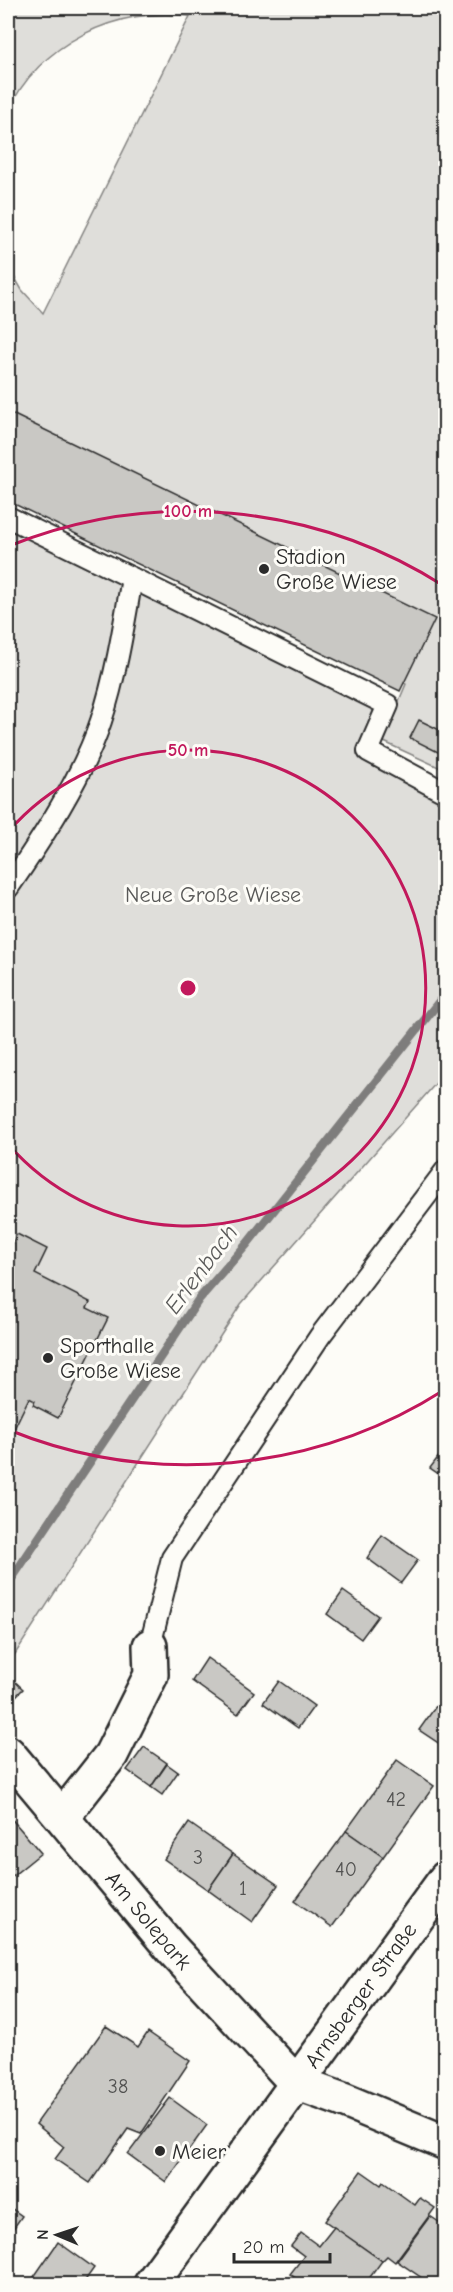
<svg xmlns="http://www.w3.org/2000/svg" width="453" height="2292" viewBox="0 0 453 2292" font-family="'Comic Neue',sans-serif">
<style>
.green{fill:#dfdeda;stroke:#858482;stroke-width:1.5}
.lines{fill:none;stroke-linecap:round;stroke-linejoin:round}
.stream{stroke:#7e7d7b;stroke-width:9}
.building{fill:#c9c8c4;stroke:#2b2b2b;stroke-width:1.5}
.lane-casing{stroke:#2b2b2b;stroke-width:24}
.street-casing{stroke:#2b2b2b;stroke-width:38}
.secondary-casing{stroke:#2b2b2b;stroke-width:38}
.lane{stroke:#fdfcf7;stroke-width:20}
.street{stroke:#fdfcf7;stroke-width:33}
.secondary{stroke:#fdfcf7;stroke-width:33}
.ring{fill:none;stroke:#c2185b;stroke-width:3}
.poi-dot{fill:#2b2b2b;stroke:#fdfcf7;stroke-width:2}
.labels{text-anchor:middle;stroke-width:6;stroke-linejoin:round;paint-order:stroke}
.number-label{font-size:20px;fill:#525251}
.poi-label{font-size:22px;fill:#2b2b2b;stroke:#fdfcf7;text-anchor:start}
.park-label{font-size:22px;fill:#585857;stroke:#fdfcf7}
.street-label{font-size:22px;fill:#2b2b2b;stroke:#fdfcf7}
.water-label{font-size:24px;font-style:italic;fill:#5b5b5a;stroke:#fdfcf7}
.centre{fill:#c2185b;stroke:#fdfcf7;stroke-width:3}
.ring-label{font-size:18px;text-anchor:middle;font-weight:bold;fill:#c2185b;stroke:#fdfcf7;stroke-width:6;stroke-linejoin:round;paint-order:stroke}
</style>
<rect width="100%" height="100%" fill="#fdfcf7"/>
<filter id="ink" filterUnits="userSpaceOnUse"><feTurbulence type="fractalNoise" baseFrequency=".0167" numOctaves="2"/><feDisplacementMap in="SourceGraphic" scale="12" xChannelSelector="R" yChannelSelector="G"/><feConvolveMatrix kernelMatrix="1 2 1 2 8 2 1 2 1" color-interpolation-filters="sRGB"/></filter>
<g filter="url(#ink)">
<g class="green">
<path d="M8,8H445V770L382,741L406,684L8,491V266L22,290L43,313L190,16C119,5 37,44 8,112Z"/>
<path d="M8,521L382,706L362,753L446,797L445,1073L241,1304L8,1665Z"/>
</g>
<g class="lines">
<path class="stream" d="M8,1584L199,1299L247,1244L446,993"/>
</g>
<g class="building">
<path d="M8,412L435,619L400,691L8,501Z"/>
<path d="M419,720L446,733V756L410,738Z"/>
<path d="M17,1234L47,1249L35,1274L90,1302L87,1308L108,1318L58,1418L33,1405L35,1401L29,1398L8,1441V1252Z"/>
<path d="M446,1447V1479L430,1468Z"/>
<path d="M382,1535L418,1560L401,1583L367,1558Z"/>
<path d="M343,1591L378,1616L361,1639L327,1614Z"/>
<path d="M207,1658L254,1692L238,1714L192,1681Z"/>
<path d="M8,1675L23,1689L12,1700L8,1696Z"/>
<path d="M279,1681L314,1706L298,1728L263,1703Z"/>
<path d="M446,1692V1748L419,1730Z"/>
<path d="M144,1747L167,1763L151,1787L127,1770Z"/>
<path d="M397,1760L434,1786L383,1857L346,1831Z"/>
<path d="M167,1764L178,1772L162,1795L151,1787Z"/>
<path d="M9,1816L41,1853L10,1878L8,1874V1817Z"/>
<path d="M189,1823L233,1854L208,1890L164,1859Z"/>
<path d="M346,1831L383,1857L332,1927L295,1901Z"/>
<path d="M233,1854L278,1885L252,1922L208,1890Z"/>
<path d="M106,2026L138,2047L148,2032L190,2061L141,2134L128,2129L90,2183L55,2159L64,2147L36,2124Z"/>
<path d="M170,2098L207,2125L166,2182L128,2154Z"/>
<path d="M361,2171L381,2185L383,2182L415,2205L420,2198L435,2208L395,2262L387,2256L382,2261L325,2221Z"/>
<path d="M8,2206L22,2216L8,2236Z"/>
<path d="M430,2216L442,2224L446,2218V2284H441L435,2280L431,2284L397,2261Z"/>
<path d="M334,2227L382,2261L365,2284H304L290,2274L304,2256L291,2246L301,2233L319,2246Z"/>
<path d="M58,2242L94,2268L84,2282L87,2284H29Z"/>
</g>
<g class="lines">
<defs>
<g id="lane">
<path d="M8,517L132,578C124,625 116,676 101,721C82,778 42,839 8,888"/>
<path d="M132,578L388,705L368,751L446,793"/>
<path d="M150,1646L172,1558L320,1336L446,1170"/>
</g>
<g id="street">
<path d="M8,1753L171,1948L296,2083L343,2100L446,2143"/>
<path d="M63,1816L111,1755L151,1675L150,1646"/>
</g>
<path id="secondary" d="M151,2284L446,1878"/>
</defs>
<use href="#lane" class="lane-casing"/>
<use href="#street" class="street-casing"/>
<use href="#secondary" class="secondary-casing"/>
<use href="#lane" class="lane"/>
<use href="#street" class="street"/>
<use href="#secondary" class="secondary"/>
</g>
</g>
<g class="ring">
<path d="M8 832A238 238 0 1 1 8 1144"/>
<path d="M444 1390A477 477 0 0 1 9 1430M9 546A477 477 0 0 1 444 586"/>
</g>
<g class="poi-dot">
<circle cx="264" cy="569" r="6"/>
<circle cx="48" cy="1358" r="6"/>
<circle cx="160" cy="2151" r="6"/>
</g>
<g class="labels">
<g class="number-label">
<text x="396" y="1806">42</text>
<text x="198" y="1864">3</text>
<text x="346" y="1876">40</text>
<text x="243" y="1895">1</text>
<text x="118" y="2093">38</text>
</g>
<g class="poi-label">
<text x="276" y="564">Stadion<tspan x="276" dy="25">Große Wiese</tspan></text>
<text x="60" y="1353">Sporthalle<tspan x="60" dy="25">Große Wiese</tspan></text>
<text x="172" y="2159">Meier</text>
</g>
<g class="park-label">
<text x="213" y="902">Neue Große Wiese</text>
</g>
<g class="street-label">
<text transform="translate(149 1920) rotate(50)" y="8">Am Solepark</text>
<text transform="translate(360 1995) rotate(-54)" y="8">Arnsberger Straße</text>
</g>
<g class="water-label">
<text transform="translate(201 1269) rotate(-53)" y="8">Erlenbach</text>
</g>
</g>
<circle cx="188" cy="988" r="9" class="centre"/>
<g class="ring-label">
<text x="188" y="517">100 m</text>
<text x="188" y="756">50 m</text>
</g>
<rect width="453" height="2292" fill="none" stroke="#fdfcf7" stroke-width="30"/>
<rect x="15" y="15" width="423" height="2262" fill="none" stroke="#2b2b2b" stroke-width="2" filter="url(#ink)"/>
<g transform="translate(57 2235) rotate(272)" stroke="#fdfcf7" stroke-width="4.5" paint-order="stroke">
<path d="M0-4.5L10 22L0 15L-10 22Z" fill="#2b2b2b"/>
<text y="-9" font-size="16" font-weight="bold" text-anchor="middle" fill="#2b2b2b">N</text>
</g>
<path d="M234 2253v9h96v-9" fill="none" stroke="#2b2b2b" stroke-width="3"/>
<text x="243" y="2253" font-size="18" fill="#2b2b2b" stroke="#fdfcf7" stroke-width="4.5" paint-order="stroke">20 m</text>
</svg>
